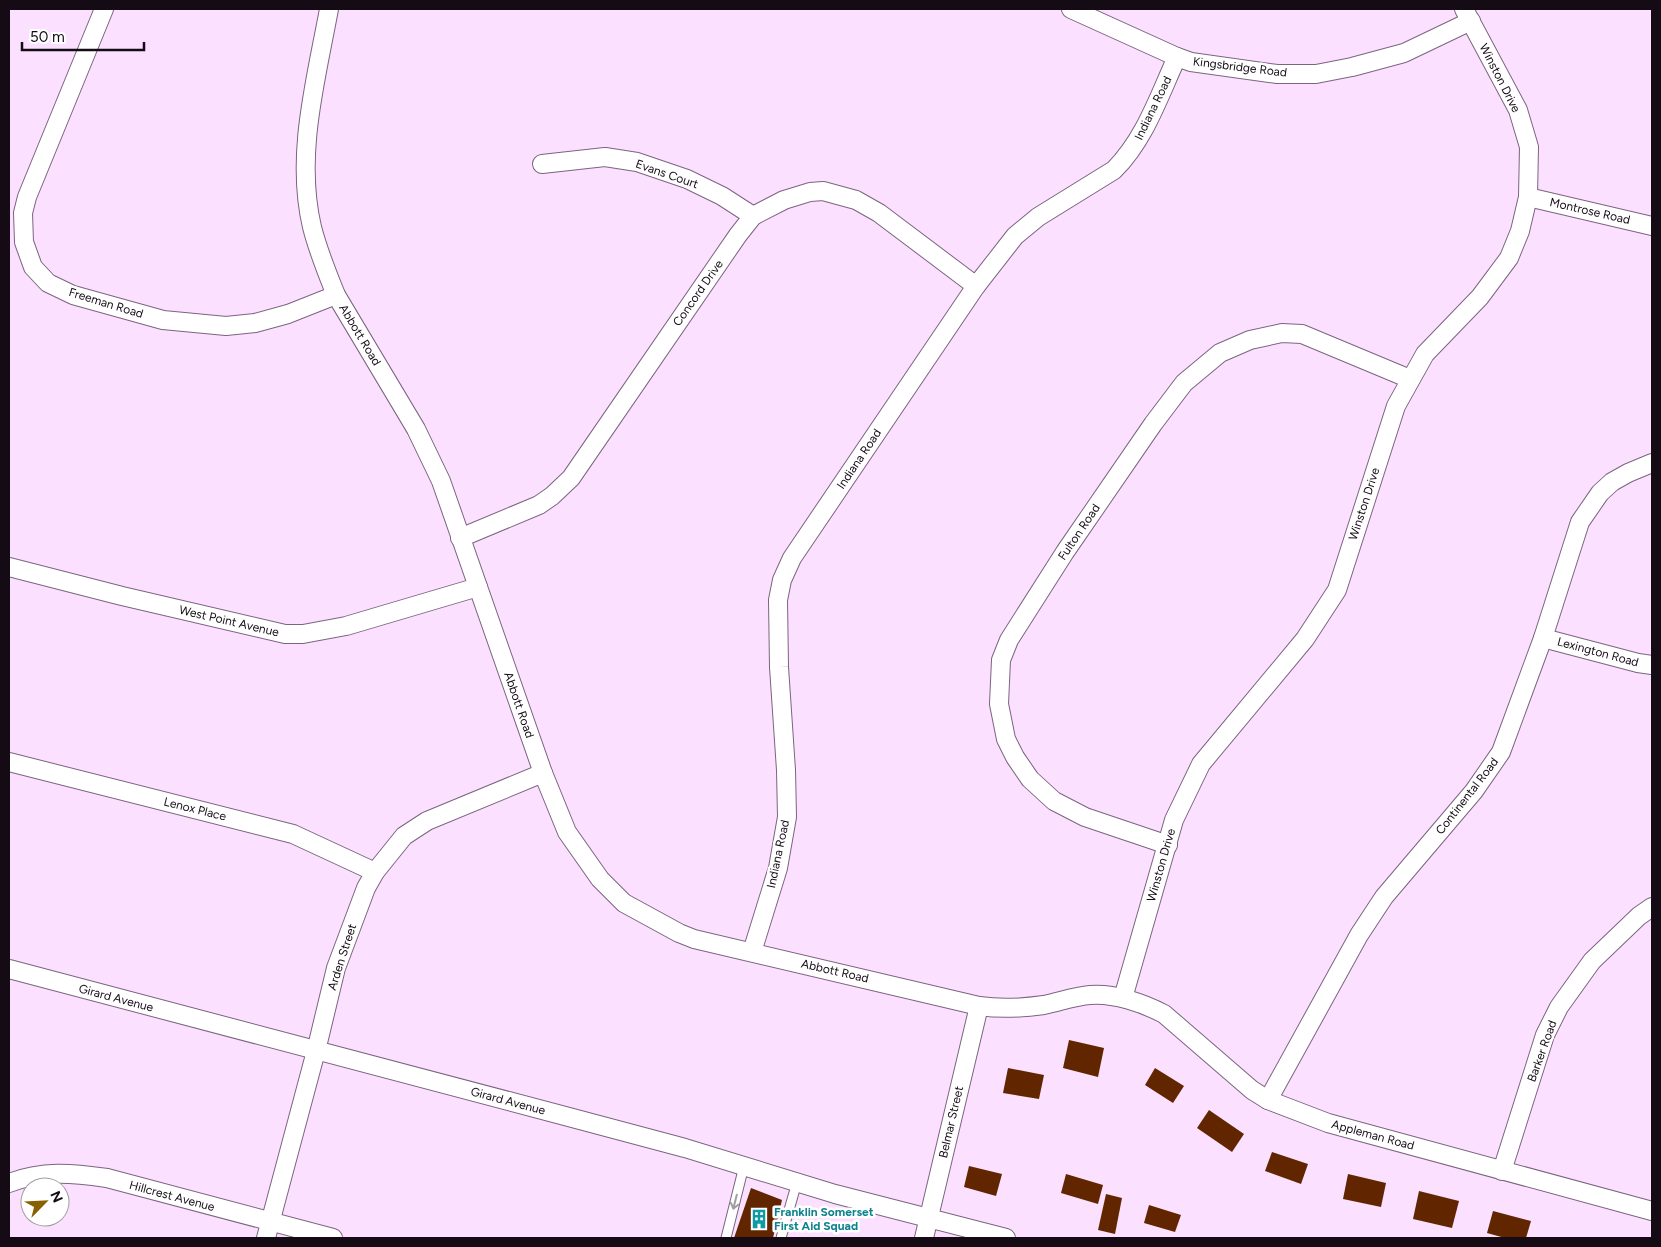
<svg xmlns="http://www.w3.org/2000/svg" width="1661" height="1247" viewBox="0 0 1661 1247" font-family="Figtree,sans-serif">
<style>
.building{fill:#612600}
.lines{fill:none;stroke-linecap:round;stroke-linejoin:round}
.lane-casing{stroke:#7c647f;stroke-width:11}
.street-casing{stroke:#7c647f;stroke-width:20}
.lane{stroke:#fff;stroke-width:9}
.street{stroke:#fff;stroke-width:18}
.oneway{stroke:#a19da1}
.labels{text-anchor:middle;stroke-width:5;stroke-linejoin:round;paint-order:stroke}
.street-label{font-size:12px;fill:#140b15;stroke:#fff}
.culture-label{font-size:12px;font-weight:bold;fill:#0d838f;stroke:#fff;text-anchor:start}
</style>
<rect width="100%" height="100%" fill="#fbe1ff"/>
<g class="building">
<path d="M1069,1040L1104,1048L1098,1077L1063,1068Z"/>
<path d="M1008,1068L1044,1075L1039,1099L1003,1093Z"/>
<path d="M1155,1068L1184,1086L1173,1103L1145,1085Z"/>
<path d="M1209,1110L1244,1134L1232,1152L1197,1128Z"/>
<path d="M1272,1152L1308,1164L1301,1184L1265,1171Z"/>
<path d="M969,1166L1002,1174L996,1196L964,1187Z"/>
<path d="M1066,1174L1103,1185L1098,1204L1061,1193Z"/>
<path d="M1348,1174L1386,1183L1381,1207L1343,1199Z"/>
<path d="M751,1188L782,1200L773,1238H734Z"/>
<path d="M1419,1191L1459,1201L1452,1228L1413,1219Z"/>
<path d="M1106,1194L1122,1198L1115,1234L1098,1230Z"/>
<path d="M1149,1205L1181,1215L1175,1232L1144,1223Z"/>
<path d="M1493,1211L1531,1221L1526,1238H1505L1487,1233Z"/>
</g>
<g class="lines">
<defs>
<g id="lane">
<path d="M726,1238L744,1166"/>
<path d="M781,1238L797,1182"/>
</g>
<g id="street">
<path d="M104,9L27,197L23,213L24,242L33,267L48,283L73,295L163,320L226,326L255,323L288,314L336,295"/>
<path d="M329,9C316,80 295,155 312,227C318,251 327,273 336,295L416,429L441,481L543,773L567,832L600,879L624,903L679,933L694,939L979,1006C1000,1009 1023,1008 1044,1005C1059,1002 1075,996 1090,995C1114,993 1143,1003 1164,1014L1252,1090L1268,1100L1328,1123L1652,1211"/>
<path d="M1071,9L1177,57L1191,62L1277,74H1316L1352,67L1404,53L1471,21"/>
<path d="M542,164L605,157L637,162L687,179L722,196L753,216"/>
<path d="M1528,197L1652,226"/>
<path d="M460,538L539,505L552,496L571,478L738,235L753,216L784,200L810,192L823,191L856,200L879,213L976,286"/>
<path d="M9,567L122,596L285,634H303L346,626L478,587"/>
<path d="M1543,638L1638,663L1652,665"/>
<path d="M9,762L293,834L375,872"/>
<path d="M1168,845L1085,817L1054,801L1030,779L1015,757L1006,739L999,704L1001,660L1009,640L1065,552L1153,424L1184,383L1220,353L1250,340L1282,333L1302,334L1410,379"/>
<path d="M752,952L778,868L787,817L786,770L779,667L778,600L782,580L792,558L976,286L1015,236L1038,217L1114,170C1145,139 1159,96 1177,57"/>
<path d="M9,969L565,1116L685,1148L835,1194L1006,1238"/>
<path d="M1123,998L1174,820L1201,764L1305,639L1337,590L1396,406L1425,354L1480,297L1509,258L1520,231L1528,197L1529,147L1518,110L1464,9"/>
<path d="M1268,1100L1359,935L1384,897L1474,791L1501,752L1543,638L1580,522L1600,493L1612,482L1628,473L1652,463"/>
<path d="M1502,1171L1545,1035L1559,1007L1592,961L1639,916L1652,907"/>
<path d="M9,1183C43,1170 72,1173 107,1178L333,1238"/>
<path d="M266,1238L316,1051L336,968L366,888L375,872L404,836L427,821L543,773"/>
<path d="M924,1238L979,1006"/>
</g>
</defs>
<use href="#lane" class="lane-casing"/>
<use href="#street" class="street-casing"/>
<use href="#lane" class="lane"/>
<use href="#street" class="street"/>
</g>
<defs><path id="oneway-shaft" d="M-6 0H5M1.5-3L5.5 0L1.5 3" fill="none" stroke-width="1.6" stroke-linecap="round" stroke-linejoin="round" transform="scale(1.25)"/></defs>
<use class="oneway" href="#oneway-shaft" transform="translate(735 1202) rotate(104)"/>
<defs>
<symbol id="building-bare" viewBox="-9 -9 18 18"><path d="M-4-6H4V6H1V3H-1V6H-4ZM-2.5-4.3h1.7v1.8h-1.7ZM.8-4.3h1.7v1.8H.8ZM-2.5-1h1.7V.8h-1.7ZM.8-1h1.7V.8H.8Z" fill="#0f9aa8" stroke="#fff" stroke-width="2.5" paint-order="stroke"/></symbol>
</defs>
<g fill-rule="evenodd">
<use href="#building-bare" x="745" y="1205" width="28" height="28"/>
</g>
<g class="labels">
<g class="street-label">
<text transform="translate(1240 67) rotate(7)" y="4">Kingsbridge Road</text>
<text transform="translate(1500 78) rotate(63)" y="4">Winston Drive</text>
<text transform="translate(1153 108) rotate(-64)" y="4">Indiana Road</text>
<text transform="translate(667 174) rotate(19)" y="4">Evans Court</text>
<text transform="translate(1590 211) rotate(13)" y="4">Montrose Road</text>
<text transform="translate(698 293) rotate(-55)" y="4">Concord Drive</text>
<text transform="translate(106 303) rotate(17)" y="4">Freeman Road</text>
<text transform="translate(360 335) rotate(59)" y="4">Abbott Road</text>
<text transform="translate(859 459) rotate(-56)" y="4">Indiana Road</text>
<text transform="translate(1364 504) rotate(-72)" y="4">Winston Drive</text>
<text transform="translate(1079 532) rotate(-56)" y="4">Fulton Road</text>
<text transform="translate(229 621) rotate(13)" y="4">West Point Avenue</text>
<text transform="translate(1598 652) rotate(15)" y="4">Lexington Road</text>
<text transform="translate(519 705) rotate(71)" y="4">Abbott Road</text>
<text transform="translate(1467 796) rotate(-52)" y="4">Continental Road</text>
<text transform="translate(195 809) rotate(14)" y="4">Lenox Place</text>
<text transform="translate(778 854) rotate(-78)" y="4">Indiana Road</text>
<text transform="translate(1161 865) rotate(-74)" y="4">Winston Drive</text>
<text transform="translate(342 957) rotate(-72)" y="4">Arden Street</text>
<text transform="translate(835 971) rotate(13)" y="4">Abbott Road</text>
<text transform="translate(116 998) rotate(15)" y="4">Girard Avenue</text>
<text transform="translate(1542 1051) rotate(-70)" y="4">Barker Road</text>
<text transform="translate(508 1101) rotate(15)" y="4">Girard Avenue</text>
<text transform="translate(951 1122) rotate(-77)" y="4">Belmar Street</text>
<text transform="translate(1373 1135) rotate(15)" y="4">Appleman Road</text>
<text transform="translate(172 1196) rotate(15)" y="4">Hillcrest Avenue</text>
</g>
<g class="culture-label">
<text x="774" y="1216">Franklin Somerset<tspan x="774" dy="14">First Aid Squad</tspan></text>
</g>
</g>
<rect width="1661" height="1247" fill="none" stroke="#140b15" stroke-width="20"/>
<g transform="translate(45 1202) rotate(66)"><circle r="24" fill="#ffffff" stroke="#a19da1"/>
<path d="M0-4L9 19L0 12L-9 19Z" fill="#896000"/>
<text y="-8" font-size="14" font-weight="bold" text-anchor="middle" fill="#140b15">N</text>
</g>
<path d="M22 42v8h122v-8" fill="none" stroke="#140b15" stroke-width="2.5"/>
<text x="30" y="42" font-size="15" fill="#140b15" stroke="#ffffff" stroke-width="4" paint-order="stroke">50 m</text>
</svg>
